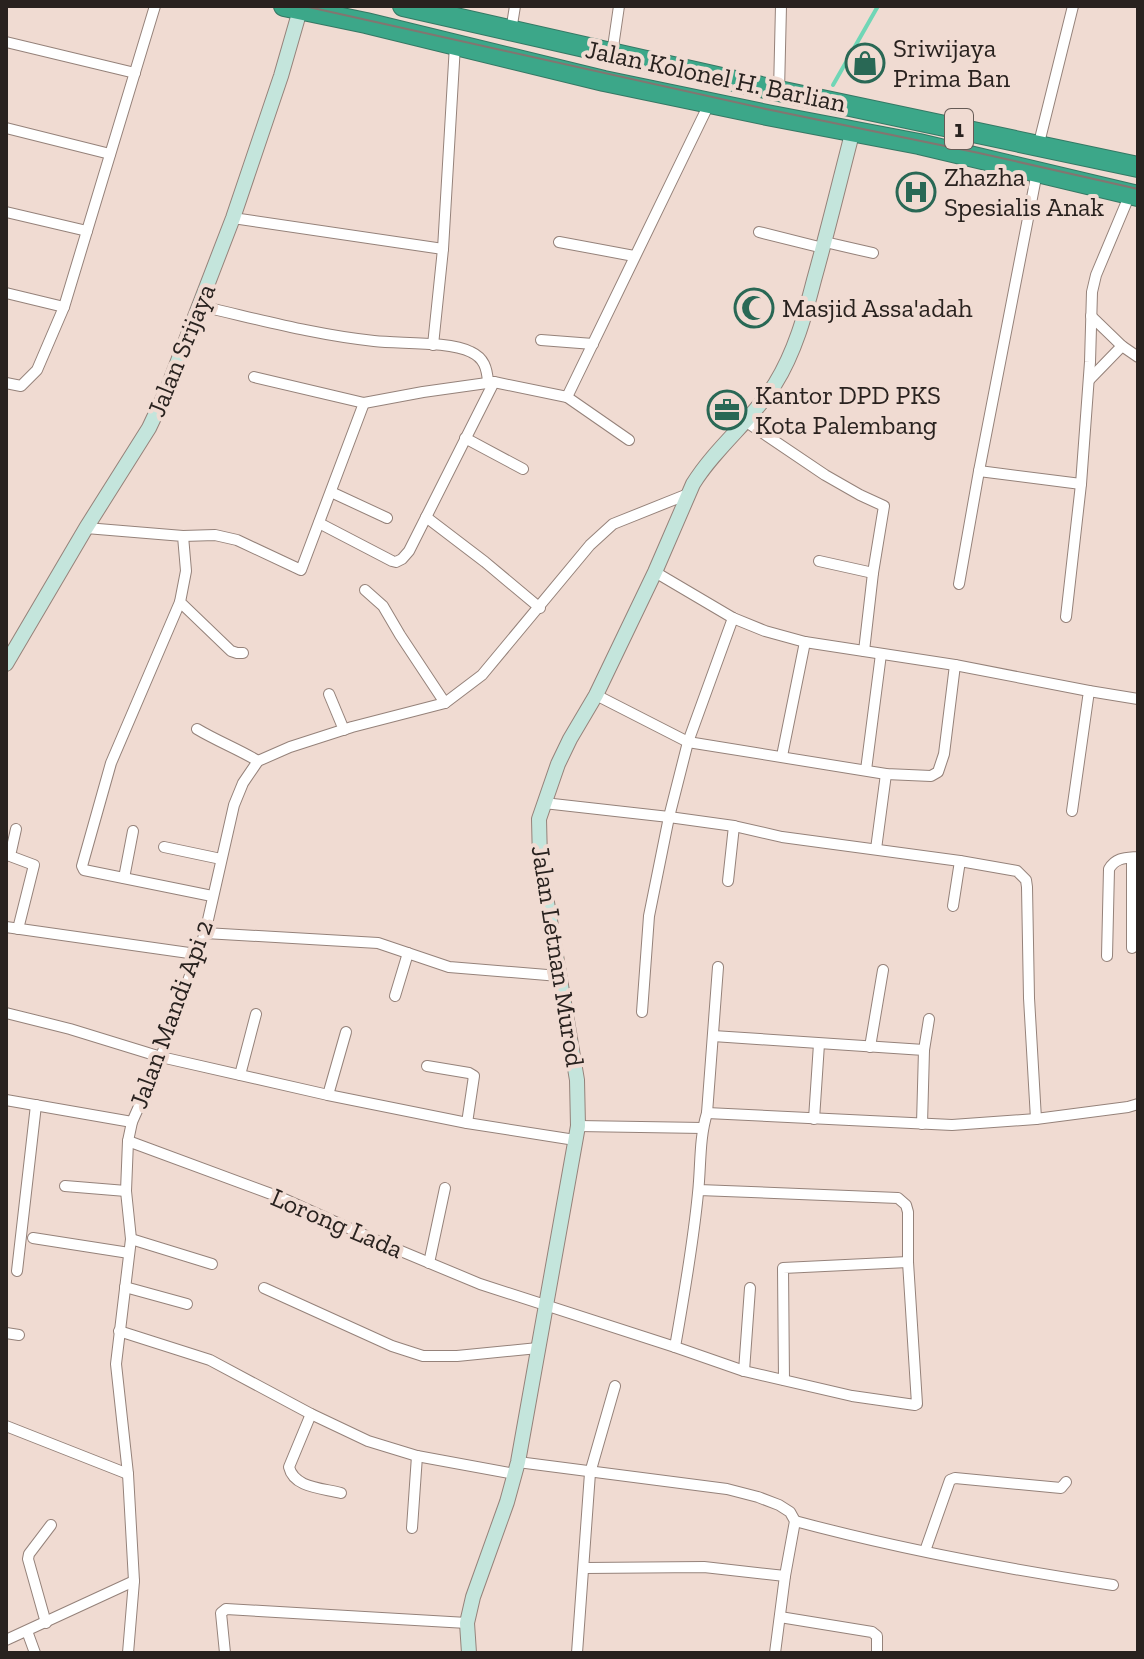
<svg xmlns="http://www.w3.org/2000/svg" width="1144" height="1659" viewBox="0 0 1144 1659" font-family="'Zilla Slab',serif">
<style>
.lines{fill:none;stroke-linecap:round;stroke-linejoin:round}
.stream{stroke:#70d6b6;stroke-width:4}
.street-casing{stroke:#95827a;stroke-width:12}
.secondary-casing{stroke:#95827a;stroke-width:16}
.highway-casing{stroke:#357864;stroke-width:22}
.street{stroke:#fff;stroke-width:10}
.secondary{stroke:#c4e5dc;stroke-width:14}
.highway{stroke:#3ca789;stroke-width:20}
.tram{stroke:#837570;stroke-width:2}
.labels{text-anchor:middle;stroke-width:8;stroke-linejoin:round;paint-order:stroke}
.shield{fill:#f0dbd2;stroke:#655a55;stroke-width:2}
.shield-label{font-size:24px;font-weight:bold;fill:#29221f}
.poi-label{font-size:26px;fill:#29221f;stroke:#f0dbd2;text-anchor:start}
.street-label{font-size:26px;fill:#29221f;stroke:#f0dbd2}
</style>
<rect width="100%" height="100%" fill="#f0dbd2"/>
<g class="lines">
<path class="stream" d="M833,85L878,6"/>
<defs>
<g id="street">
<path d="M511,31L515,6"/>
<path d="M6,42L135,73"/>
<path d="M612,54L619,6"/>
<path d="M779,91L781,6"/>
<path d="M6,128L110,154"/>
<path d="M1038,147L1073,6"/>
<path d="M6,212L87,231"/>
<path d="M233,218L443,249"/>
<path d="M759,232L823,248"/>
<path d="M559,242L634,256"/>
<path d="M825,242L873,253"/>
<path d="M6,293L64,307"/>
<path d="M200,306C258,319 315,335 374,341C400,344 449,341 471,352C484,358 487,368 488,382"/>
<path d="M1091,316L1122,346L1138,357"/>
<path d="M541,340L593,344"/>
<path d="M433,345L443,249L455,45"/>
<path d="M254,377L364,403L423,392L494,382L567,397L629,440"/>
<path d="M1089,380L1122,346"/>
<path d="M6,383L21,386L37,370L64,307L155,6"/>
<path d="M567,397L710,102"/>
<path d="M745,421L825,475L860,495L884,506L873,573L864,651"/>
<path d="M465,438L523,469"/>
<path d="M979,471L1081,484"/>
<path d="M331,492L387,518"/>
<path d="M426,517L485,562L540,608"/>
<path d="M319,523L392,561L396,562L402,559L409,551L494,382"/>
<path d="M86,528L183,536L186,571L180,602L231,651L237,653H243"/>
<path d="M183,536L215,535L237,540L301,570L364,403"/>
<path d="M819,561L873,573"/>
<path d="M655,572L733,618L765,631L805,642L955,665L1089,691L1072,811"/>
<path d="M959,584L979,471L1037,172"/>
<path d="M365,590L383,606L400,635L445,703"/>
<path d="M180,602L111,763L82,866L84,870L212,896"/>
<path d="M1066,617L1081,484L1090,362L1092,292L1096,275L1130,194"/>
<path d="M1089,691L1138,699"/>
<path d="M329,694L344,730"/>
<path d="M596,695L688,742L886,774L931,776L938,772L944,754L955,665"/>
<path d="M197,729C217,741 238,749 258,761"/>
<path d="M782,756L805,642"/>
<path d="M866,770L881,654"/>
<path d="M544,803L669,817L734,826L782,837L960,861L1017,871L1026,880L1027,887L1029,998L1036,1119"/>
<path d="M16,829L10,856L34,865L18,929"/>
<path d="M164,847L221,859"/>
<path d="M876,849L886,774"/>
<path d="M124,878L133,831"/>
<path d="M728,881L734,826"/>
<path d="M953,906L960,861"/>
<path d="M6,927L196,954"/>
<path d="M205,933L378,943L449,967L559,976"/>
<path d="M1132,948V858"/>
<path d="M1107,956L1109,869C1116,857 1126,858 1138,857"/>
<path d="M395,996L408,953"/>
<path d="M642,1012L649,916L669,817L688,742L733,618"/>
<path d="M6,1013L70,1029L161,1057L328,1095L467,1123L575,1140"/>
<path d="M713,1036L924,1050L922,1124"/>
<path d="M870,1047L883,970"/>
<path d="M924,1050L929,1019"/>
<path d="M427,1066L469,1073L474,1076L467,1123"/>
<path d="M240,1075L256,1014"/>
<path d="M328,1095L346,1032"/>
<path d="M6,1100L132,1122"/>
<path d="M707,1113L952,1125L1036,1119L1128,1107L1138,1104"/>
<path d="M814,1119L819,1044"/>
<path d="M578,1126L703,1128"/>
<path d="M128,1141L282,1198L384,1244L480,1284L675,1347"/>
<path d="M65,1186L126,1191"/>
<path d="M699,1190L898,1198L906,1205L908,1212V1262L917,1404L915,1405L852,1396L744,1371L675,1347C684,1296 693,1245 698,1193C701,1166 699,1139 707,1113L718,967"/>
<path d="M33,1238L129,1253"/>
<path d="M131,1239L212,1264"/>
<path d="M429,1263L445,1188"/>
<path d="M17,1271L36,1105"/>
<path d="M125,1287L187,1304"/>
<path d="M264,1288L392,1346L423,1356H457L538,1348"/>
<path d="M119,1331L210,1360L311,1414L368,1441L417,1456L515,1474"/>
<path d="M6,1333L19,1335"/>
<path d="M744,1371L750,1288"/>
<path d="M784,1380L783,1268L908,1262"/>
<path d="M311,1414L289,1467C294,1488 322,1488 341,1493"/>
<path d="M6,1426L128,1474"/>
<path d="M518,1462L727,1489L758,1497L779,1505L790,1512L795,1521L785,1576L775,1653"/>
<path d="M795,1521C899,1549 1006,1569 1113,1585"/>
<path d="M412,1528L417,1456"/>
<path d="M925,1551L950,1480L955,1478L1061,1488L1066,1482"/>
<path d="M585,1568L704,1567L785,1576"/>
<path d="M780,1617L872,1632L877,1636V1653"/>
<path d="M46,1623L28,1559L29,1554L51,1525"/>
<path d="M27,1631L35,1653"/>
<path d="M6,1640L134,1581"/>
<path d="M128,1653L134,1581L128,1474L116,1364L131,1239L126,1191L128,1141L132,1122L161,1057L205,933L234,805L243,783L258,761L290,747L352,727L445,703L482,675L590,545L613,524L688,494"/>
<path d="M225,1653L221,1613L226,1609L467,1623"/>
<path d="M577,1653L590,1473L615,1386"/>
</g>
<g id="secondary">
<path d="M6,664L86,528L149,428L166,392L233,218L281,76L300,10"/>
<path d="M469,1653L467,1623L473,1597L507,1502L518,1462L578,1126L577,1080L540,861L539,819L558,764L570,739L596,695L655,572L693,484C716,447 752,420 775,384C795,352 805,315 814,280C828,230 840,180 853,130"/>
</g>
<g id="highway">
<path d="M284,6L366,23L604,81L772,116L919,144L1138,196"/>
<path d="M403,6L779,91L1138,167"/>
</g>
</defs>
<use href="#street" class="street-casing"/>
<use href="#secondary" class="secondary-casing"/>
<use href="#highway" class="highway-casing"/>
<use href="#street" class="street"/>
<use href="#secondary" class="secondary"/>
<use href="#highway" class="highway"/>
<path class="tram" d="M304,6L766,109L979,153L1138,189"/>
</g>
<defs>
<symbol id="shop-ring" viewBox="-11 -11 22 22"><circle r="9.5" fill="#f0dbd2" stroke="#296855" stroke-width="1.5"/><path d="M-5-2.5h2.3a2.7 3.5 0 0 1 5.4 0H5L5.5 6h-11ZM-1.5-2.5h3a1.5 2.3 0 0 0-3 0Z" fill="#296855"/></symbol>
<symbol id="hospital-ring" viewBox="-11 -11 22 22"><circle r="9.5" fill="#f0dbd2" stroke="#296855" stroke-width="1.5"/><path d="M-5-5h3v3.5h4V-5h3V5h-3V1.5h-4V5h-3Z" fill="#296855"/></symbol>
<symbol id="mosque-ring" viewBox="-11 -11 22 22"><circle r="9.5" fill="#f0dbd2" stroke="#296855" stroke-width="1.5"/><path d="M3.5-4.9A6 6 0 1 0 3.5 4.9A5 5 0 1 1 3.5-4.9Z" fill="#296855"/></symbol>
<symbol id="office-ring" viewBox="-11 -11 22 22"><circle r="9.5" fill="#f0dbd2" stroke="#296855" stroke-width="1.5"/><path d="M-6-3h4V-5.5h4V-3h4V5H-6ZM-1-4.5V-3h2v-1.5ZM-6 0V1H6V0Z" fill="#296855"/></symbol>
</defs>
<g fill-rule="evenodd">
<use href="#shop-ring" x="843" y="41" width="44" height="44"/>
<use href="#hospital-ring" x="894" y="170" width="44" height="44"/>
<use href="#mosque-ring" x="732" y="286" width="44" height="44"/>
<use href="#office-ring" x="705" y="388" width="44" height="44"/>
</g>
<g class="labels">
<rect class="shield" x="945" y="109" width="28" height="40" rx="6"/>
<g class="shield-label">
<text x="959" y="137">1</text>
</g>
<g class="poi-label">
<text x="893" y="57">Sriwijaya<tspan x="893" dy="30">Prima Ban</tspan></text>
<text x="944" y="186">Zhazha<tspan x="944" dy="30">Spesialis Anak</tspan></text>
<text x="782" y="317">Masjid Assa'adah</text>
<text x="755" y="404">Kantor DPD PKS<tspan x="755" dy="30">Kota Palembang</tspan></text>
</g>
<g class="street-label">
<text transform="translate(716 76) rotate(12)" y="9">Jalan Kolonel H. Barlian</text>
<text transform="translate(181 350) rotate(-68)" y="9">Jalan Srijaya</text>
<text transform="translate(558 956) rotate(81)" y="9">Jalan Letnan Murod</text>
<text transform="translate(171 1014) rotate(-70)" y="9">Jalan Mandi Api 2</text>
<text transform="translate(337 1223) rotate(23)" y="9">Lorong Lada</text>
</g>
</g>
<rect width="1144" height="1659" fill="none" stroke="#29221f" stroke-width="16"/>
</svg>
